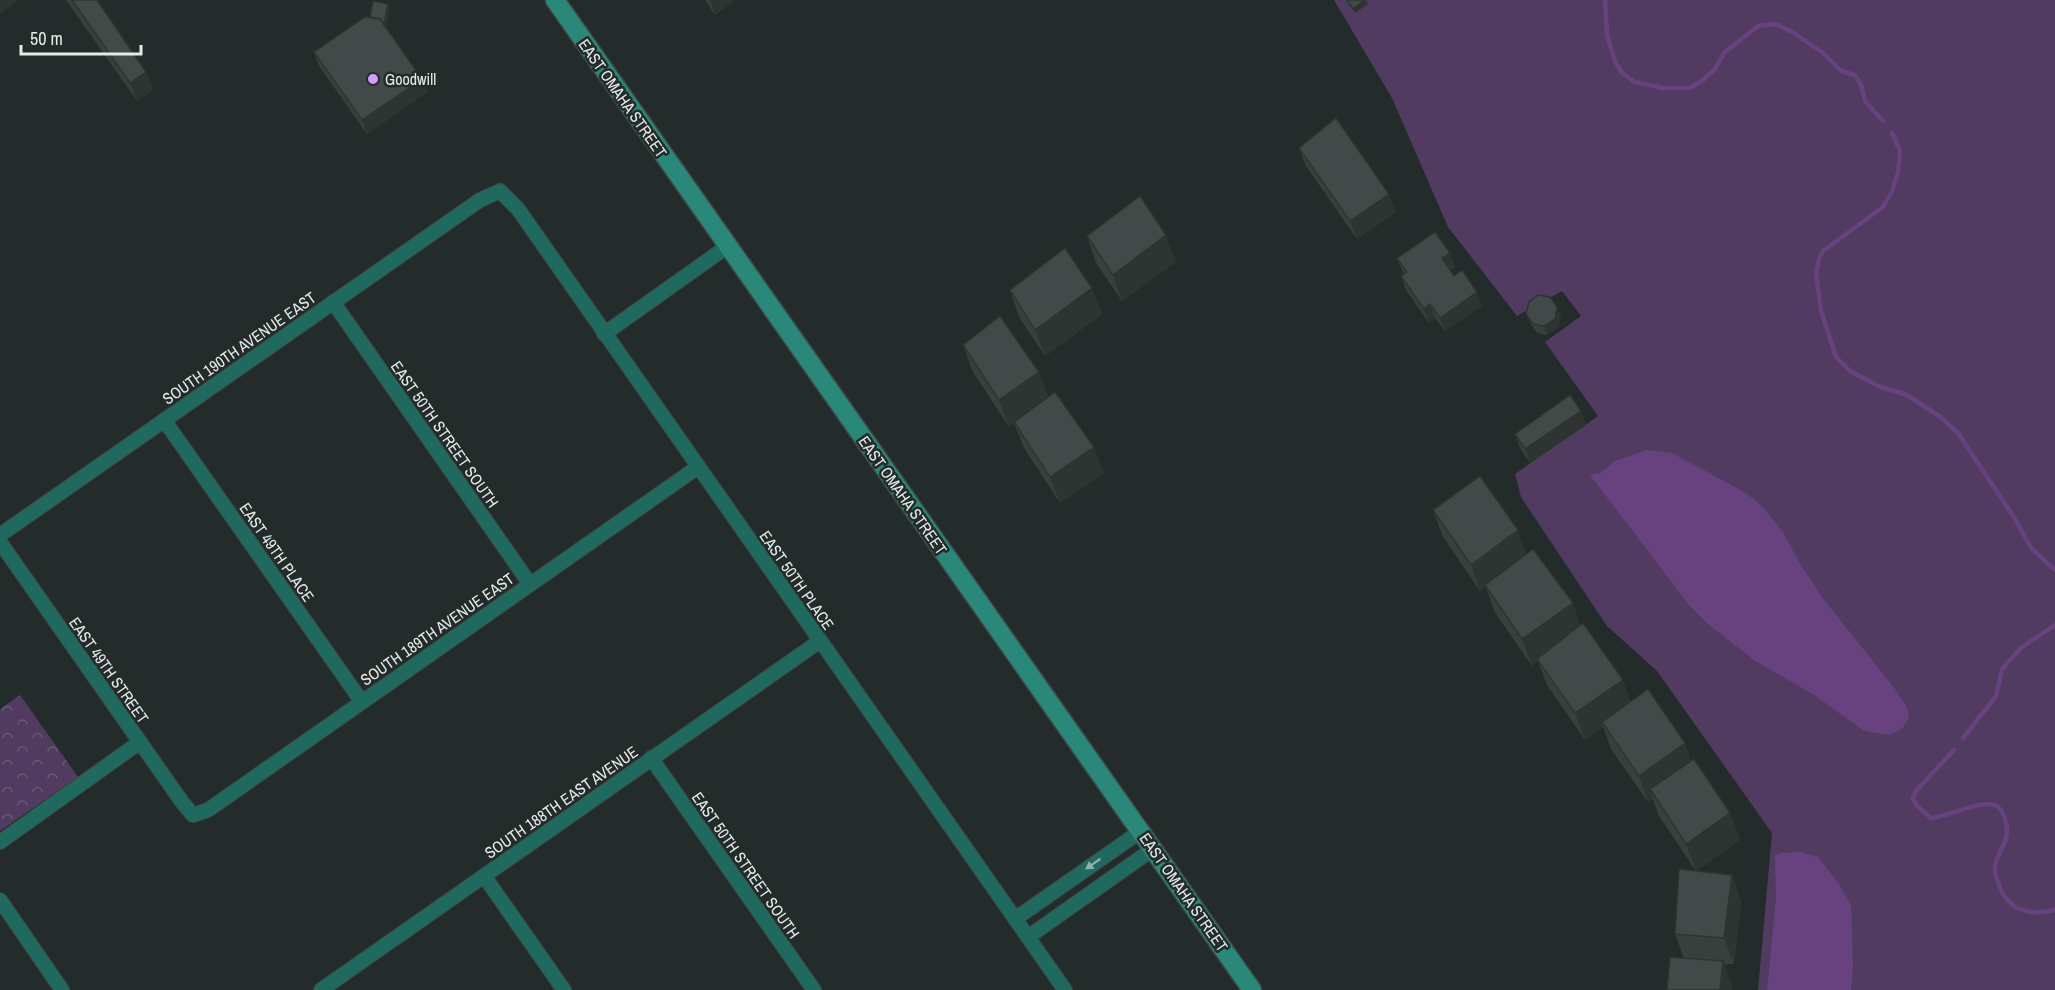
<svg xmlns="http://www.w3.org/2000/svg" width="2055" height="990" viewBox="0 0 2055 990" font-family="'Archivo Narrow',sans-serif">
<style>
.green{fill:#513b60}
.park{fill:url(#park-crowns)}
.water{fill:#67427e}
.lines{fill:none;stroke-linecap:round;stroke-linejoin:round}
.stream{stroke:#67427e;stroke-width:4.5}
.street-casing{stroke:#3e4745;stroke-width:16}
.secondary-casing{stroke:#3e4745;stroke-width:21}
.street{stroke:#1f695e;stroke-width:14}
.secondary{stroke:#2a887b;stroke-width:18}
.wall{fill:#38403e}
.shaded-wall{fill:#2e3432}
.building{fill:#414a48;stroke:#2e3432;stroke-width:1.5}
.oneway{fill:#8cb0ab}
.poi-dot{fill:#d59bfa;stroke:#232c2a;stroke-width:2}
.labels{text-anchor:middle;stroke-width:5;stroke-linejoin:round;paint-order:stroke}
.poi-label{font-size:16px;fill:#e5ebea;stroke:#232c2a;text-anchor:start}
.street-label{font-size:16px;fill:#e5ebea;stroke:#232c2a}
</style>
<defs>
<pattern id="park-crowns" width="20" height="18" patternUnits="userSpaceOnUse" patternTransform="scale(1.5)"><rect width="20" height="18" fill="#513b60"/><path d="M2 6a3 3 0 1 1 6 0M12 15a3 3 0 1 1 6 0" fill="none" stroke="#6a5877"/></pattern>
</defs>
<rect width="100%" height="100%" fill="#232c2a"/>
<path class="green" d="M1334,0H2055V990H1758L1772,833L1657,671L1607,626L1521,497L1515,474L1598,416L1545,342L1581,316L1562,291L1517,316L1448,227L1392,98Z"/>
<path class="park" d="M20,695L78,777L0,831V709Z"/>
<g class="water">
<path d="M1647,450L1672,453L1746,493L1763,507L1783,532L1799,562L1822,597L1895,689L1907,707L1909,718L1903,728L1890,735L1864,731L1814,695L1754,660L1709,625L1689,605L1590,475L1600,473L1615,461Z"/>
<path d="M1800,852L1818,857L1839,884L1851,905L1853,968L1851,990H1767L1776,898L1775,856L1780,853Z"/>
</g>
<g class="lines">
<g class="stream">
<path d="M1605,0L1607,35L1615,61L1622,73L1635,82L1663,88H1690L1703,80L1715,69L1724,53L1758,26L1776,24L1792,32L1822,52L1841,71L1855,75L1861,85L1865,101L1883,121"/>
<path d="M1892,133L1900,151L1898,173L1892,191L1883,207L1823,251L1819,259L1816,273L1821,311L1836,357L1850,371L1878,386L1907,395L1942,418L1958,433L2012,514L2032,549L2055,570"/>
<path d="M1963,738L1996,696L2002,669L2022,647L2055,625"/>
<path d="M1954,750L1916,791L1913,798L1916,805L1931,818C1948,817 1984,797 1998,807C2001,809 2004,815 2005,819C2013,845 1993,852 1995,872C1995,876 1998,881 1999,885C2008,911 2030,916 2055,910"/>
</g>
<defs>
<g id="street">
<path d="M333,302L530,584"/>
<path d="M604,334L728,246"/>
<path d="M164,420L362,702"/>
<path d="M0,535L480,200L500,191L518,209L1065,990"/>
<path d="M0,542L182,802L193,815L208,810L698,467"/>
<path d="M651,758L814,990"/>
<path d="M0,842L140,742"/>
<path d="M484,876L564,990"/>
<path d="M0,900L62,990"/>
<path d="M1015,919L1141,831"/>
<path d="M1028,937L1153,849"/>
<path d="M321,990L820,641"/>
</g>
<path id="secondary" d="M555,0L1252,990"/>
</defs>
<use href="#street" class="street-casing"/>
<use href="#secondary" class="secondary-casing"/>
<use href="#street" class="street"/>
<use href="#secondary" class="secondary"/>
</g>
<g class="wall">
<path d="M66,0H97L146,72L153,90L137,101Z"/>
<path d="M705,0H735L715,15Z"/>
<path d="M389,9L386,27L427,92L367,134L319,66L314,52Z"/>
<path d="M1299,148L1389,194L1396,212L1357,239L1306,166Z"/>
<path d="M1087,236L1176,262L1122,301L1096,263Z"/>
<path d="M1450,253L1455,267L1450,270L1454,276L1482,306L1445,331L1435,318L1429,323L1406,290L1401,276L1404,274L1397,258Z"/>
<path d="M1010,290L1102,314L1045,356L1019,317Z"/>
<path d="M1526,314L1561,316L1558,328L1547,335L1537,333L1530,323Z"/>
<path d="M963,345L1039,372L1048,397L1104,473L1060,503L1024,448L1014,423L1009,427L973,372Z"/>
<path d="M1581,411L1586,425L1530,463L1520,448L1515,434Z"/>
<path d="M1433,510L1526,554L1580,624L1630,701L1685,743L1691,761L1730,813L1740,840L1696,871L1659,816L1653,799L1648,802L1611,749L1603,727L1585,740L1547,685L1538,661L1532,666L1494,611L1486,587L1480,591L1443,537Z"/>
<path d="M1732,875L1741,902L1734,964H1724L1732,987L1684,958L1675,934Z"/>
</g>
<g class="shaded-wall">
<path d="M0,0H19L0,14Z"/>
<path d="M710,0H735L715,15Z"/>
<path d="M1366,0L1368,4L1355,13L1353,9Z"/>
<path d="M388,4L389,9L385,33L384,28Z"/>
<path d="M146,72L153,90L137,101L130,83Z"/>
<path d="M422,79L427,92L367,134L362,120Z"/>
<path d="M1389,194L1396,212L1357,239L1350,221Z"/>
<path d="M1166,235L1176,262L1122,301L1113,275Z"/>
<path d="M1450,253L1455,267L1447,272L1442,258Z"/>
<path d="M1092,288L1102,314L1045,356L1035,330Z"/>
<path d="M1477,292L1482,306L1445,331L1440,318Z"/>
<path d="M1430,304L1435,318L1429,323L1424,309Z"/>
<path d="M1557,307L1561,316L1558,328L1547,335L1544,326Z"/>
<path d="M1039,372L1049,398L1009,427L999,400Z"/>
<path d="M1581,411L1586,425L1530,463L1525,449Z"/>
<path d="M1094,447L1104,473L1060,503L1050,477Z"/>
<path d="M1518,530L1527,557L1485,585L1486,587L1480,591L1471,565Z"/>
<path d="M1573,603L1582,630L1537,659L1538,661L1532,666L1522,639Z"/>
<path d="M1623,680L1632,706L1602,722L1603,727L1585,740L1575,713Z"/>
<path d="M1685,743L1694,769L1650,789L1653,799L1648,802L1639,776Z"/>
<path d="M1730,813L1740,840L1696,871L1686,844Z"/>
<path d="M1732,875L1741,902L1734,964L1724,938Z"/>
<path d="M1723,961L1732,987V990H1720Z"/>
</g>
<g class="building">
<path d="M72,0H97L146,72L130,83Z"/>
<path d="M1347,0H1365L1353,9Z"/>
<path d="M373,1L388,4L384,24L380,19L370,17Z"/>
<path d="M365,17L380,19L422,79L362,120L314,52Z"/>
<path d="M1336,118L1389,194L1350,221L1299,148Z"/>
<path d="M1140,196L1166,235L1113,275L1087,236Z"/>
<path d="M1435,232L1450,253L1442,258L1454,276L1462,270L1477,292L1440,318L1430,304L1424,309L1401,276L1407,272L1397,258Z"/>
<path d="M1065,248L1092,288L1035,330L1010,290Z"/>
<path d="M1538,295L1550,297L1557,307L1555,319L1544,326L1533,324L1526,314L1529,302Z"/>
<path d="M1000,316L1039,372L999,400L963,345Z"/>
<path d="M1055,392L1094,447L1050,477L1014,422Z"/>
<path d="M1570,395L1581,411L1525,449L1515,434Z"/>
<path d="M1480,476L1518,530L1471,565L1433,510Z"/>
<path d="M1533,549L1573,603L1522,639L1485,585Z"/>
<path d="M1583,623L1623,680L1575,713L1537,659Z"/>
<path d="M1648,689L1685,743L1639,776L1602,722Z"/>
<path d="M1694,759L1730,813L1686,844L1650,789Z"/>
<path d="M1679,869L1732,875L1724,938L1675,934Z"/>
<path d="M1670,957L1723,961L1720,990H1667Z"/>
</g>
<defs><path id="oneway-solid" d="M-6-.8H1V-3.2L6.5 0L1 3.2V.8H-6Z" transform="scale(1.5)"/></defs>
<use class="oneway" href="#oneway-solid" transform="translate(1093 864) rotate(145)"/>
<circle class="poi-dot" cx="373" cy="79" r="6"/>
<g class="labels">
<g class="poi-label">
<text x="385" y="85">Goodwill</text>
</g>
<g class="street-label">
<text transform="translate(623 98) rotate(55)" y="6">EAST OMAHA STREET</text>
<text transform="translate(239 348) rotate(-35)" y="6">SOUTH 190TH AVENUE EAST</text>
<text transform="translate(445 434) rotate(55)" y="6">EAST 50TH STREET SOUTH</text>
<text transform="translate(903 495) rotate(55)" y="6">EAST OMAHA STREET</text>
<text transform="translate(277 552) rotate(55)" y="6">EAST 49TH PLACE</text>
<text transform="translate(797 580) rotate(55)" y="6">EAST 50TH PLACE</text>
<text transform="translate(437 629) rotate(-35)" y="6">SOUTH 189TH AVENUE EAST</text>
<text transform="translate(109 670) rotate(55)" y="6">EAST 49TH STREET</text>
<text transform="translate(561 802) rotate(-35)" y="6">SOUTH 188TH EAST AVENUE</text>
<text transform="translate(746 865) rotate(55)" y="6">EAST 50TH STREET SOUTH</text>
<text transform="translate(1184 892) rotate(55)" y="6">EAST OMAHA STREET</text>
</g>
</g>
<path d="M21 45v9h120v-9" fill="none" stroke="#e5ebea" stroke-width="3"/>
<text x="30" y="45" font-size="18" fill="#e5ebea" stroke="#232c2a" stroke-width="4.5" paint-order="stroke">50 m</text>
</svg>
